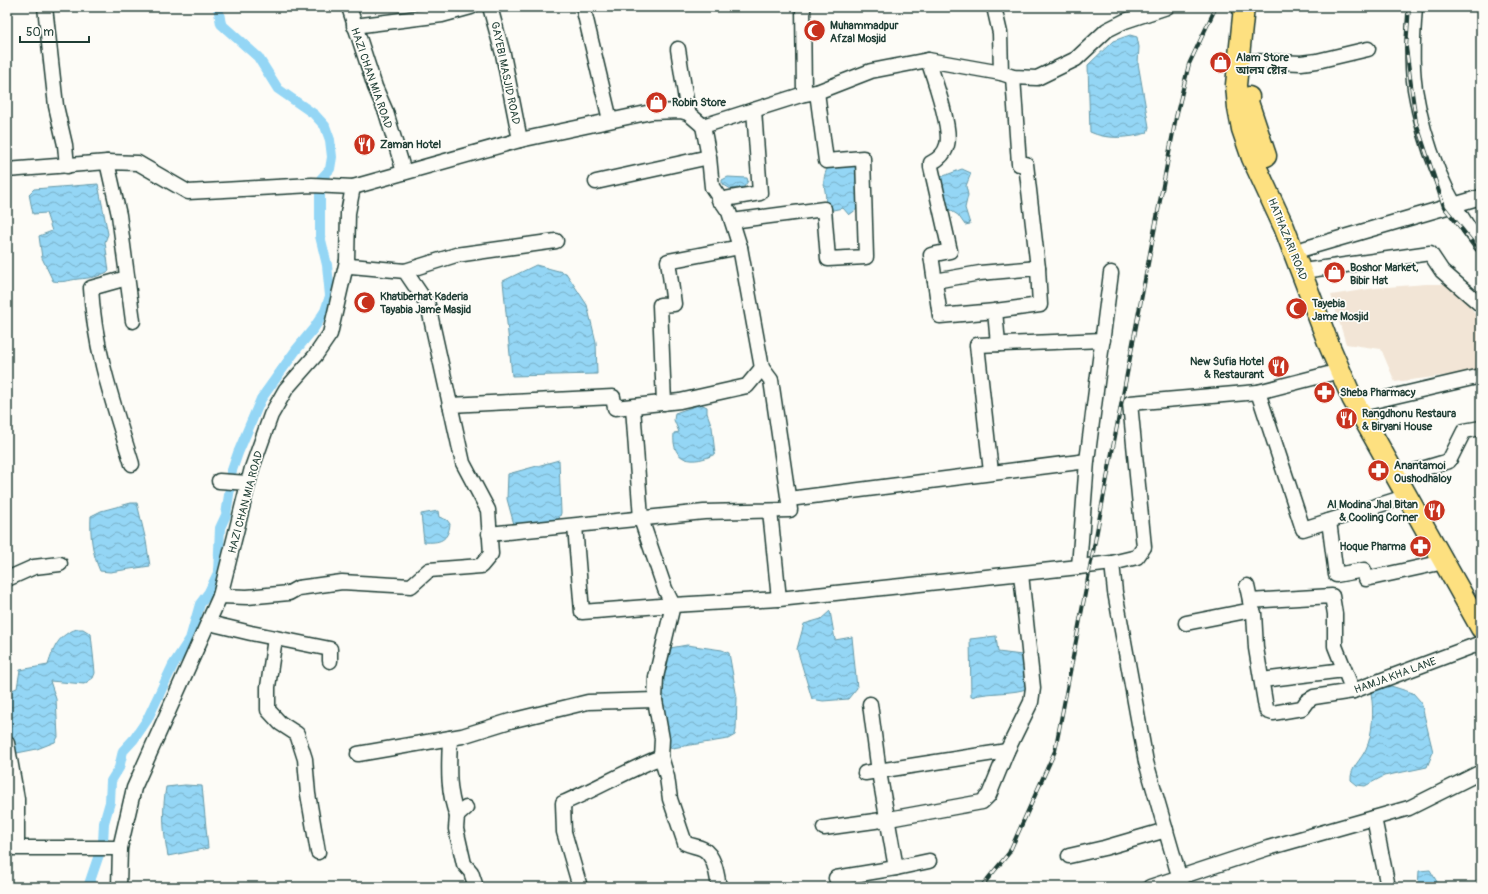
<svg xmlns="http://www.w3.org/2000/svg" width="1488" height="894" viewBox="0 0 1488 894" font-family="Pangolin,'Noto Sans Bengali',sans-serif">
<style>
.built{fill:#f2e5d6}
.water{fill:url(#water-waves);stroke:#6599a8}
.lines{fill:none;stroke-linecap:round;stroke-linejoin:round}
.canal{stroke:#94d6f5;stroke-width:10}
.minor-casing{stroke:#1f3d34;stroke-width:17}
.highway-casing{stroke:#1f3d34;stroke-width:23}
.minor{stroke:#fdfcf7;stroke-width:14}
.highway{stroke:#fde080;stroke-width:20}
.rail-casing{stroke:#1f3d34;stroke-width:4}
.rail{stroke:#fdfcf7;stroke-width:2.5;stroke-dasharray:8;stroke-linecap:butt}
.labels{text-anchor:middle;stroke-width:3.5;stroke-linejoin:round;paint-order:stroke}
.poi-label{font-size:11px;font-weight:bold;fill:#1f3d34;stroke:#fdfcf7;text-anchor:start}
.street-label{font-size:11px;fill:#1f3d34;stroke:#fdfcf7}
</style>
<defs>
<pattern id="water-waves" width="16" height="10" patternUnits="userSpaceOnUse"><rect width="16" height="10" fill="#94d6f5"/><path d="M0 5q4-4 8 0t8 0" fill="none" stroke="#78afc7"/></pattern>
</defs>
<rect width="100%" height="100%" fill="#fdfcf7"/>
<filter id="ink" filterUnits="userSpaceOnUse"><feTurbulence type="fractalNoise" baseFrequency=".025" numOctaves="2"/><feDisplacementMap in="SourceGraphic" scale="8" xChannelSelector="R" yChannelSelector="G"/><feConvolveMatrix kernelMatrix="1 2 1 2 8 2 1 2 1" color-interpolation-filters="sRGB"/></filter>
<g filter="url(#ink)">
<path class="built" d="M1426,284H1449L1467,302L1481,323V371L1395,382L1381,349L1346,344L1331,295L1375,288Z"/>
<g class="water">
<path d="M1130,35L1137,37L1139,47L1138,63L1149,127L1147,133C1130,138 1107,140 1090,132L1088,65L1113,41Z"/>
<path d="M830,164L856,165L857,209L849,215L843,208L828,211L824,208C830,191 817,183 830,164Z"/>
<path d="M962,169L971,173L966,186L968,195L965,208L970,224L965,225L958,215L945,207L940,188L941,177Z"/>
<path d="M728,177L747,178L748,181L744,187L731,189L722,184V180Z"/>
<path d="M98,184L108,234L105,242L109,271C98,277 91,278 78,279C69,280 63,283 53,281L42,258L39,236L52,231L46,213L33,214L29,194L34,189Z"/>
<path d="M536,265L566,273L587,305L596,342L597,374L512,376L503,281Z"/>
<path d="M701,404L707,407V413L712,427L715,454C694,465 671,463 674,433L679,432L674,420L675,413Z"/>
<path d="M559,460L561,513L556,527L515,528L507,499L508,474Z"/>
<path d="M131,503H137L146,541L150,566L110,572L100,571C92,553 90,535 91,516L101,511Z"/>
<path d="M438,511L439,517L447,520L450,524C448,541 440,543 424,542L421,514Z"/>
<path d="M830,611L835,640L852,637L857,688L848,699L823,701L812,699L797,649L804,624L821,619Z"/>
<path d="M77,629H83L91,634L95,673L93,678L84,684L50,681L56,699L58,737L55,742L37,749L17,753L10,747L7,729V692L17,688L20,670L48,665C54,647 58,635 77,629Z"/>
<path d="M996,636L998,652L1022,655L1029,661L1032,687C1013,695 991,691 971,697L970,639Z"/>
<path d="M687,645L722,650L729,653L737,698L736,730L735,735L728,739L672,748L667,745L661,710L662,680L670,648Z"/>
<path d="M1391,686L1413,693L1421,702L1433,752L1427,767L1384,776L1365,786L1357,785L1351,780C1350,768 1361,760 1366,749C1373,734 1374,710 1371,693L1374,690Z"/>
<path d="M185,785L202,786L208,848L168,856C163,831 162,811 166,787Z"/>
<path d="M1430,870L1440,887H1418L1419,871Z"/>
</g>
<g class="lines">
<path class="canal" d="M88,887L103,843L104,823L110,802L111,781L119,768L123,751L134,739L147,720L173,665L190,639L200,604L209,592L218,573L220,528L226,515L230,488V476L238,453L261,399L296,350L314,328L325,311L330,296L327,265L320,236V180L330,169L332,157L330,140L325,126L314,114L278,89L258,57L221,24L218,7"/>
<defs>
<g id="minor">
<path d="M45,7L56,106L65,145L67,166"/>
<path d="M349,7L375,87L386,112L404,172"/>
<path d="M490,7L503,54L520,140"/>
<path d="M803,7L804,94"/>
<path d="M994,7L1000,33L1001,73"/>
<path d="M1415,7C1413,34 1411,62 1415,89C1424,145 1446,201 1481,245"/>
<path d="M584,11L610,120"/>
<path d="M354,26L442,15L471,7"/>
<path d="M678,49L688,113"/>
<path d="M928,60C934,78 952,129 947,145C945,153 939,159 931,163V167L950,251L931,255L940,316L995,311L998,344"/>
<path d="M1251,61L1301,63L1317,61L1368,49"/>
<path d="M107,162L119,215L133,321"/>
<path d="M7,170L107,162L138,163L188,192L312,185L353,187L520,140L651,112L681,111L688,113L703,126L804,94L817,92L871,71L928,60L1001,73L1013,77L1037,78L1076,59L1107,30L1125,21L1167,7"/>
<path d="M596,182L709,157"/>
<path d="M719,200L760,193L754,110"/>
<path d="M732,221L824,209L828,259L866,257L863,158L826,161L817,92"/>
<path d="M1303,249L1481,197"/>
<path d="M1310,270L1430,253L1442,271L1481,305"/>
<path d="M405,271L456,255L556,241"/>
<path d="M127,278L91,288C94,349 114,406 132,464"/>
<path d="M935,281L980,273L1038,268L1026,164H1019L1013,77"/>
<path d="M995,311L1040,305L1038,268"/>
<path d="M1258,392L1303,529L1408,496"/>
<path d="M664,403L660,305L674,304L668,261L740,247"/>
<path d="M1365,403L1481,376"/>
<path d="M450,405L613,397L615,408L680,401L747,386L762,368"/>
<path d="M633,407L641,519L665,589L673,605L779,599L1079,567L1112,563L1137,557L1144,547L1130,403L1258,392L1340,371"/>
<path d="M991,472L977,345L1103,340"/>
<path d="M1405,474L1449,461L1464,431L1481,428"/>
<path d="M219,481L248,483"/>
<path d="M789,499L1087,461"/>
<path d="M770,511L779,599"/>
<path d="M1329,521L1336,575L1364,570L1366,579L1444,562"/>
<path d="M575,526L582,612L673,605L656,677L655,700L662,739L661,757L667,777L670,799L685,843C691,846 697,846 703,849C715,856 717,875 719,887"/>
<path d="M489,534L704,512L790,510L771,380L762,368L740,247L729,212L712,187L709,157L703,126"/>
<path d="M1112,563L1115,592L1146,762L1182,886"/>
<path d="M1079,567L1087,461L1111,273"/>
<path d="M7,579L34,567L60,564"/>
<path d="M1247,586L1252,610"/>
<path d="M220,596L247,597L289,593L298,588L342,582L411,586L429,570L481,566L491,554L488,510L463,463L428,305L405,271L351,266L347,261"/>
<path d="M1250,601L1332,596L1335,614V646L1353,691"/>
<path d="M209,623L251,633L330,649V661"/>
<path d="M1186,623L1252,610L1254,613L1256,648L1266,708L1267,711L1273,713L1302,708L1307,701L1314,697L1353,691L1481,643"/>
<path d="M275,638L268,687V710L280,723L297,734L305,759L308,794L318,852"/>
<path d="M1262,680L1344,670"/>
<path d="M450,738C449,767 447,789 457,816"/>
<path d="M7,743L17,799V847"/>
<path d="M358,754L462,736L510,721L588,702L655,700"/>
<path d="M865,773L1007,751"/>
<path d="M466,808L457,816L456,829L464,864L471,872L476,887"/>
<path d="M1374,818L1388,887"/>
<path d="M824,828L889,819L982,802L989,795L1007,751L1031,702L1033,688L1021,574"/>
<path d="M7,848H120"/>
<path d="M1069,856L1104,848L1166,830"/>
<path d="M896,868L929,861"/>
<path d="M836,878L896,868L879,772L870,704"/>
<path d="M119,887L120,848L134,788L220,596L252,468L271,415L286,389L315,356L330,334L347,261L348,213L353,187"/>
<path d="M580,887L564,832L563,803C596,789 628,770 661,757"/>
<path d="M1150,887L1268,848L1409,808L1481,772"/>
</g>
<g id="highway">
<path d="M1244,7L1236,85L1238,108L1242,129L1252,158L1284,227L1329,345L1352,398L1481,628"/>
<path d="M1249,97L1248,102L1266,156"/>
</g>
</defs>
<use href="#minor" class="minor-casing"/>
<use href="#highway" class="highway-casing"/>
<use href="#minor" class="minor"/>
<use href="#highway" class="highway"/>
<defs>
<g id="rail">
<path d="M1409,7L1406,47L1416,122L1444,207L1481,253"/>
<path d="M981,887L1009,853L1055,751L1176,117L1189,64L1216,7"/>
</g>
</defs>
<use href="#rail" class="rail-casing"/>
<use href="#rail" class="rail"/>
</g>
</g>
<defs>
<symbol id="mosque-disc" viewBox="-11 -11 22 22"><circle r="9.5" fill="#c8321e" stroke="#fdfcf7"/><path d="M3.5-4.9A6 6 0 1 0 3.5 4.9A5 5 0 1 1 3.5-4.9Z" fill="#fff"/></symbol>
<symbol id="shop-disc" viewBox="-11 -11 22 22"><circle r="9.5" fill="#c8321e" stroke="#fdfcf7"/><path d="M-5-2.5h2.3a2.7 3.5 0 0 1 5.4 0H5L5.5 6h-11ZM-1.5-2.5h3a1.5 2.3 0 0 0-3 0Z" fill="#fff"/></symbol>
<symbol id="restaurant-disc" viewBox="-11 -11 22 22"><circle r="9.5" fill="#c8321e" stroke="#fdfcf7"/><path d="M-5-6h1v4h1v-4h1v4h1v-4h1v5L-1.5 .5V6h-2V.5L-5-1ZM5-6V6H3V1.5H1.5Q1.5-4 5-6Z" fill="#fff"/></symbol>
<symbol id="pharmacy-disc" viewBox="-11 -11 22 22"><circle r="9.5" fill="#c8321e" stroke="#fdfcf7"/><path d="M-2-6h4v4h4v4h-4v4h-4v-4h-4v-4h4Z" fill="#fff"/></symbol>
</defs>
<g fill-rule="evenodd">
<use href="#mosque-disc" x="802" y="18" width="25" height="25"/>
<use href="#shop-disc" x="1208" y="50" width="25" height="25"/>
<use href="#shop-disc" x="644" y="90" width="25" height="25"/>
<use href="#restaurant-disc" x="352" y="132" width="25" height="25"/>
<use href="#shop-disc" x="1322" y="260" width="25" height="25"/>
<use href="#mosque-disc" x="352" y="290" width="25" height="25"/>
<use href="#mosque-disc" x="1284" y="296" width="25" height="25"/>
<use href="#restaurant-disc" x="1266" y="354" width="25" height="25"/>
<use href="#pharmacy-disc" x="1312" y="380" width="25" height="25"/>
<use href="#restaurant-disc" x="1334" y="406" width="25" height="25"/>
<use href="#pharmacy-disc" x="1366" y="458" width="25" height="25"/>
<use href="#restaurant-disc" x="1422" y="498" width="25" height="25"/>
<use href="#pharmacy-disc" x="1408" y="534" width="25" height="25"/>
</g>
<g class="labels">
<g class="poi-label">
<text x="830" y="29">Muhammadpur<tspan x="830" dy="13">Afzal Mosjid</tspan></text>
<text x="1236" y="61">Alam Store<tspan x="1236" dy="13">আলম ষ্টোর</tspan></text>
<text x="672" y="106">Robin Store</text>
<text x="380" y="148">Zaman Hotel</text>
<text x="1350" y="271">Boshor Market,<tspan x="1350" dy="13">Bibir Hat</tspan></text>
<text x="380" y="300">Khatiberhat Kaderia<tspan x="380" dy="13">Tayabia Jame Masjid</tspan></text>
<text x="1312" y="307">Tayebia<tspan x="1312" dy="13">Jame Mosjid</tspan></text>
<text x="1264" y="365" text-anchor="end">New Sufia Hotel<tspan x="1264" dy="13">&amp; Restaurant</tspan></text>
<text x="1340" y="396">Sheba Pharmacy</text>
<text x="1362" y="417">Rangdhonu Restaura<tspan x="1362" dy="13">&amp; Biryani House</tspan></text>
<text x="1394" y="469">Anantamoi<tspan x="1394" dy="13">Oushodhaloy</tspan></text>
<text x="1418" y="508" text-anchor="end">Al Modina Jhal Bitan<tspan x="1418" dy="13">&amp; Cooling Corner</tspan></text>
<text x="1406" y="550" text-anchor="end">Hoque Pharma</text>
</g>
<g class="street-label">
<text transform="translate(506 73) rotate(78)" y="4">GAYEBI MASJID ROAD</text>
<text transform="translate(372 78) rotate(71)" y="4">HAZI CHAN MIA ROAD</text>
<text transform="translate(1288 239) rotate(68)" y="4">HATHAZARI ROAD</text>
<text transform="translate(245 502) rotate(-75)" y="4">HAZI CHAN MIA ROAD</text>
<text transform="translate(1395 675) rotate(-20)" y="4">HAMJA KHA LANE</text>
</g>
</g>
<rect width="1488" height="894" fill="none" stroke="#fdfcf7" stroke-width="24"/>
<rect x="12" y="12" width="1464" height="870" fill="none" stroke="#1f3d34" stroke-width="1.5" filter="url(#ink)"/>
<path d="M20 36v6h69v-6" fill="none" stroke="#1f3d34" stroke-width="2"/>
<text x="26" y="36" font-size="12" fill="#1f3d34" stroke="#fdfcf7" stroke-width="3" paint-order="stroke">50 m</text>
</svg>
